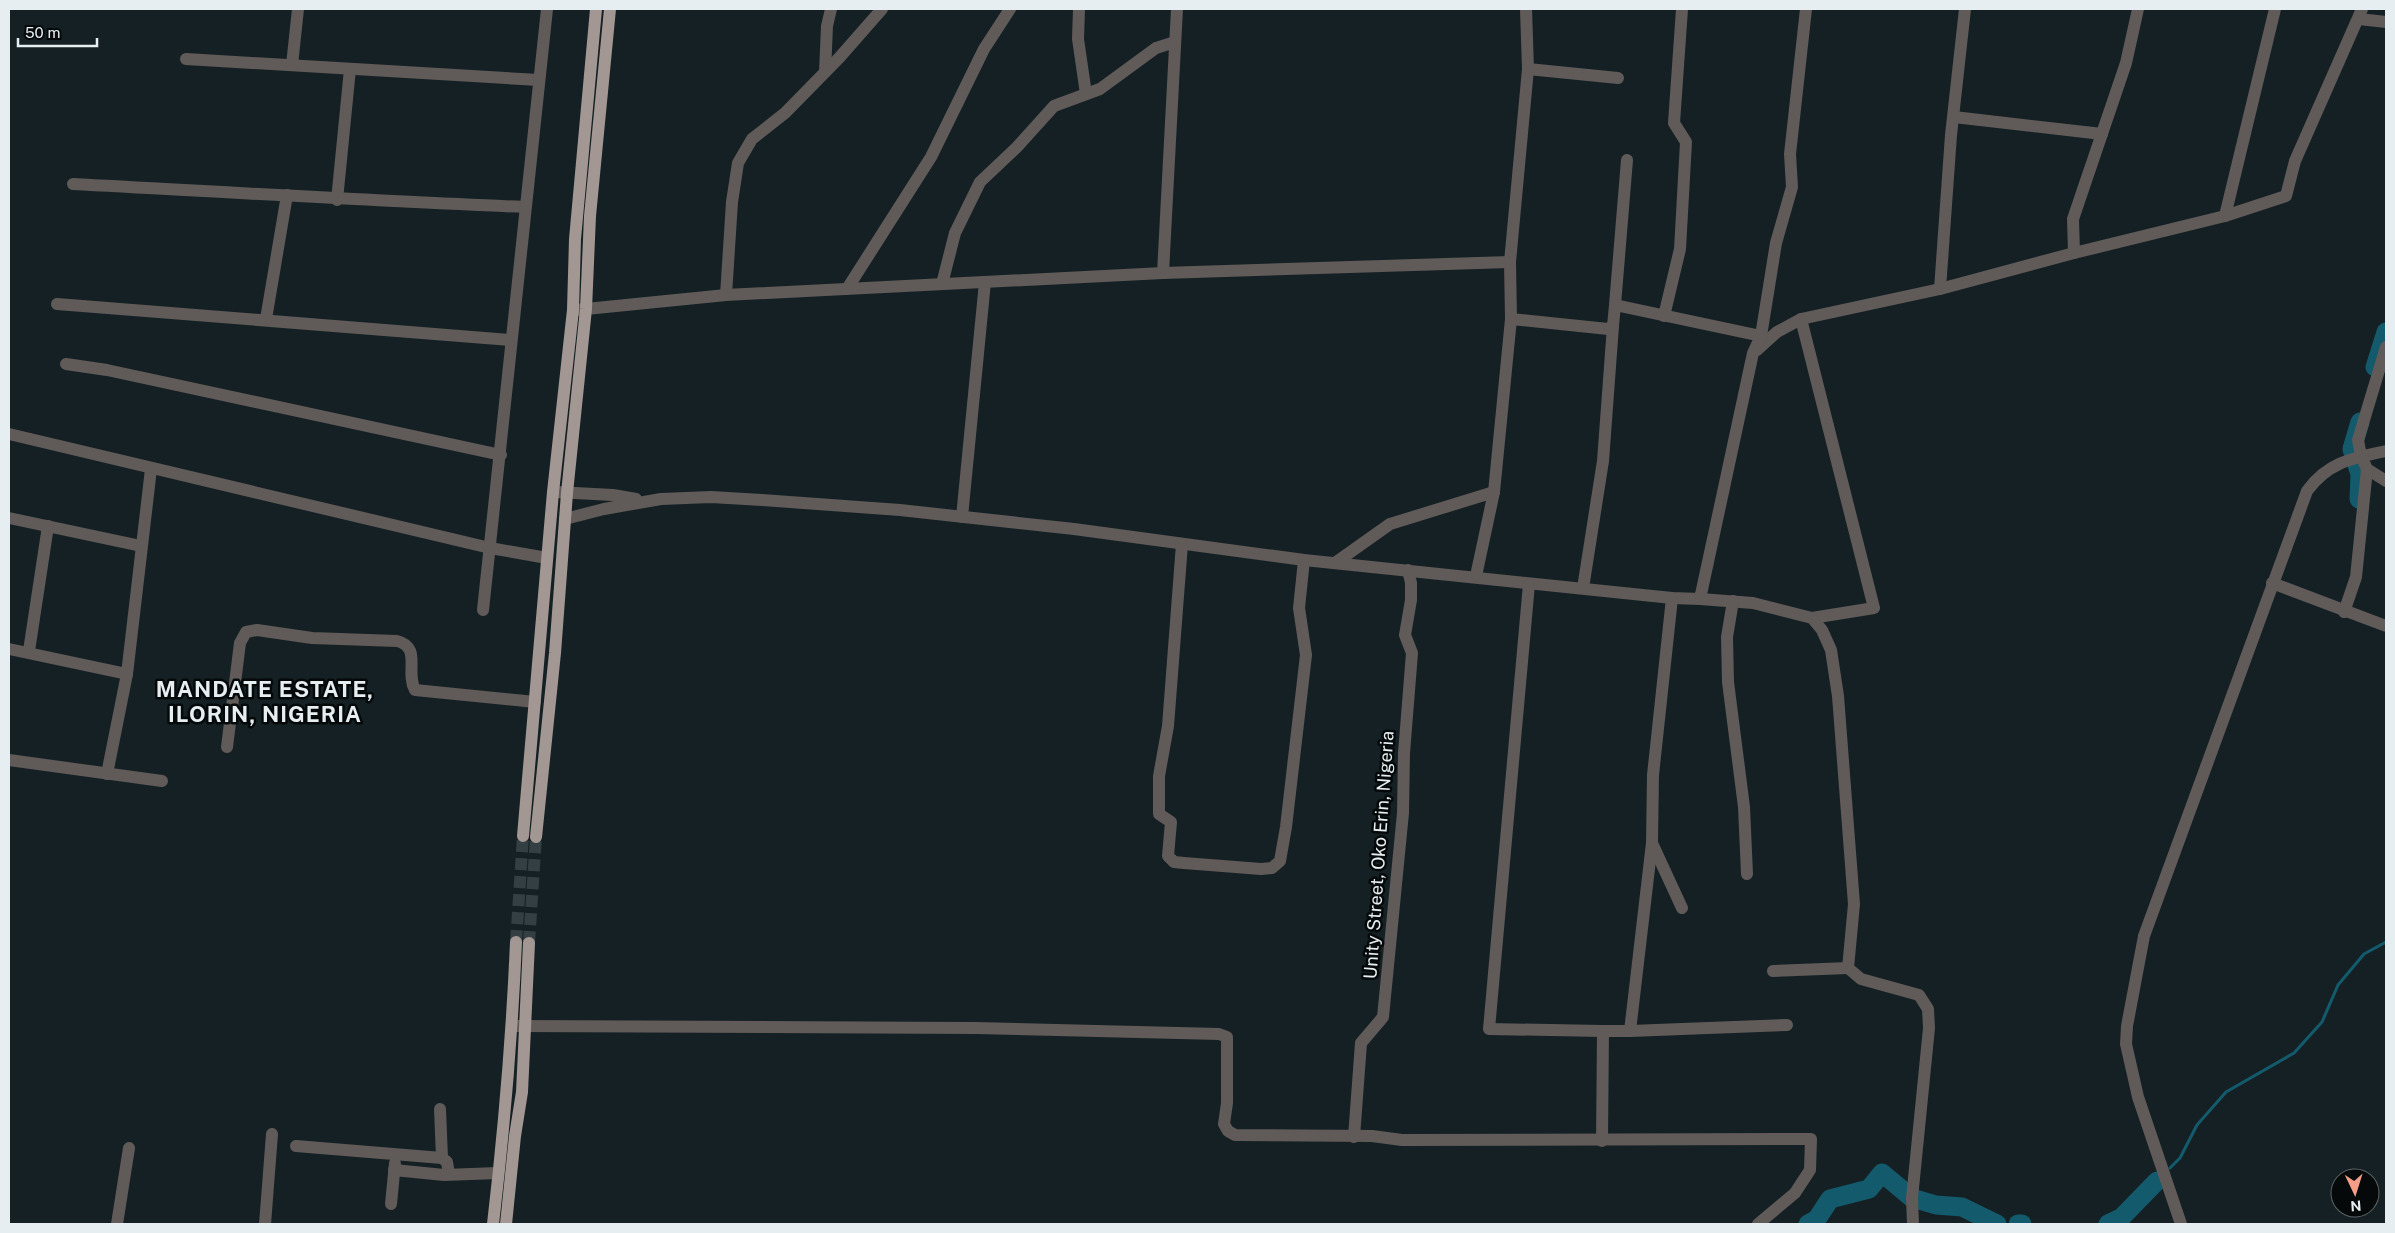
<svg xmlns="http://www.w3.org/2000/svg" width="2395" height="1233" viewBox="0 0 2395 1233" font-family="'Public Sans',sans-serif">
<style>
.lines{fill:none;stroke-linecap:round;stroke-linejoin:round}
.stream{stroke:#135b6c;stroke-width:3}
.river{stroke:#135b6c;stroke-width:19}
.primary-tunnel{stroke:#343f43;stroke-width:12;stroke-dasharray:12 6;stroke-linecap:butt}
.street{stroke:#605a58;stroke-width:12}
.primary{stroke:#a39793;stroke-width:12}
.labels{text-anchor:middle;stroke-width:5;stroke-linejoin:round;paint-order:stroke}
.street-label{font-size:18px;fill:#e6eef1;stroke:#05090a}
.district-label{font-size:22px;font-weight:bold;letter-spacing:1px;fill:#e6eef1;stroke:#05090a}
</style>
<rect width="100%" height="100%" fill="#142024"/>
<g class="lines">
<path class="stream" d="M2170,1168L2180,1158L2197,1125L2226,1092L2294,1053L2322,1022L2338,985L2364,954L2386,942"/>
<g class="river">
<path d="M2375,367L2386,332"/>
<path d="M2359,499L2360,474L2352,449L2360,422"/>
<path d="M1808,1224L1817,1219L1830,1199L1869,1189L1882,1173L1912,1198L1936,1205L1962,1207L1997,1224"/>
<path d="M2018,1224H2022"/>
<path d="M2108,1224L2121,1218L2157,1181"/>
</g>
<g class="primary-tunnel">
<path d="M516,942L523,836"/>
<path d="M529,943L536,837"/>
</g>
<g class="street">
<path d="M1079,9L1078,39L1086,94"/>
<path d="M2359,19L2386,22"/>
<path d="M186,59L539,80"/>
<path d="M292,65L298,9"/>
<path d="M1528,69L1618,78"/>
<path d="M825,72L827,26L831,9"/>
<path d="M1954,117L2102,134"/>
<path d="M73,184C224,192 374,201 525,207"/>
<path d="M337,200L350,69"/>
<path d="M2225,216L2275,9"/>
<path d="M2074,253L2073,219L2126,63L2138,9"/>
<path d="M1163,273L1177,9"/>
<path d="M942,284L955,233L980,182L1017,147L1054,106L1100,89L1156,48L1175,42"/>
<path d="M847,289L931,157L984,49L1010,9"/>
<path d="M1940,289L1951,135L1965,9"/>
<path d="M726,295L732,202L738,163L752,139L785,113L839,58L882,9"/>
<path d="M57,304L511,340"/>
<path d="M1615,305L1627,160"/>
<path d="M576,310L726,295L1163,273L1510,262"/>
<path d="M1664,316L1680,249L1686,142L1674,123L1682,9"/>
<path d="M266,319L287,195"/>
<path d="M1511,319L1608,329L1613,326L1615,305L1761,336"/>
<path d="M1801,319L1874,608L1812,618"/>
<path d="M2386,347L2358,440L2361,456L2367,469L2386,481"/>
<path d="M1757,350L1777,332L1801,319L1940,289L2074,253L2225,216L2286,196L2295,161L2362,9"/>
<path d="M66,364L107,370L501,455"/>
<path d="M9,434L490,548L547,558"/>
<path d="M556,492L613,495L636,499"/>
<path d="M962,517L985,282"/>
<path d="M9,518L141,546"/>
<path d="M565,519L604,509L661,499L711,497L762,500L900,510L1074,529L1304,560L1672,598L1700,599L1753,353L1761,336L1776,243L1792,187L1790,154L1806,9"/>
<path d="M1182,544L1168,726L1159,776V814L1171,822L1168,856L1174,862L1184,863L1261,869L1272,868L1280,861L1286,827L1306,655L1299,608L1304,560"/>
<path d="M1335,563L1390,524L1494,492"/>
<path d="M1476,576L1494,492L1511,319L1510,262L1528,69L1526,9"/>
<path d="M2272,583L2386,626"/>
<path d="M1529,584L1489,1029L1603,1031"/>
<path d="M1583,588L1603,461L1613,326"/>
<path d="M1672,598L1653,775L1652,843L1682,908"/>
<path d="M1700,599L1753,603L1812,618L1822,630L1831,650L1838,696L1854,904L1848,968L1861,979L1919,995L1928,1009L1929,1028L1912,1198L1913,1224"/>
<path d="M1733,601L1727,637L1728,682L1744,807L1747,874"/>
<path d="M483,610L547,9"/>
<path d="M2344,612L2356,577L2367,469"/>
<path d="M9,649L127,674"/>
<path d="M29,651L48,526"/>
<path d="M227,747L240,643L246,632L257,630L312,638L397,641C422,647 405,672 415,690L535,702"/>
<path d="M9,760L162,781"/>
<path d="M107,774L127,674L151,469"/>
<path d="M1773,971L1848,968"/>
<path d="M515,1026L976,1028L1219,1034L1227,1037V1103L1224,1124L1228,1131L1235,1135L1372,1136L1402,1140L1811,1139L1810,1170L1795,1193L1758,1224"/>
<path d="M1630,1031L1787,1025"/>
<path d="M440,1109L442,1158"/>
<path d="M1354,1137L1361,1043L1383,1017L1403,813L1404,753L1412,653L1405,635L1411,600V583L1408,570"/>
<path d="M1602,1141L1603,1031H1630L1652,843"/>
<path d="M296,1146L442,1158L447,1162L449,1174"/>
<path d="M394,1170L444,1175L498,1173"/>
<path d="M391,1204L395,1163"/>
<path d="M117,1224L129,1148"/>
<path d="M265,1224L272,1134"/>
<path d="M2181,1224L2138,1097L2126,1044L2127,1026L2144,936L2307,491C2328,462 2353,458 2386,451"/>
</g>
<g class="primary">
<path d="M523,836L553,492L573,310L575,239L596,9"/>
<path d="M536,837L555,653L567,493L586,309L590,216L610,9"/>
<path d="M493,1224C504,1130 512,1036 516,942"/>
<path d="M506,1224L515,1136L522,1092L529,943"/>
</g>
</g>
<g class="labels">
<g class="street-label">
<text transform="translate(1379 855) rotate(-86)" y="6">Unity Street, Oko Erin, Nigeria</text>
</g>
<g class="district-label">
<text x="265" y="697">MANDATE ESTATE,<tspan x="265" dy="25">ILORIN, NIGERIA</tspan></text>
</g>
</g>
<rect width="2395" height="1233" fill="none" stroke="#e6eef1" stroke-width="20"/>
<g transform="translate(2355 1193) rotate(176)"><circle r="24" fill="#05090a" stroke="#5f6566"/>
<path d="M0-4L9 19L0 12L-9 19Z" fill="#f49e88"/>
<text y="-8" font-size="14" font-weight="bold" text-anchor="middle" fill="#e6eef1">N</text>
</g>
<path d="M18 38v8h79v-8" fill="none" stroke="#e6eef1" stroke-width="2.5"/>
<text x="25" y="38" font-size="15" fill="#e6eef1" stroke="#05090a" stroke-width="4" paint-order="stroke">50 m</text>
</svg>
